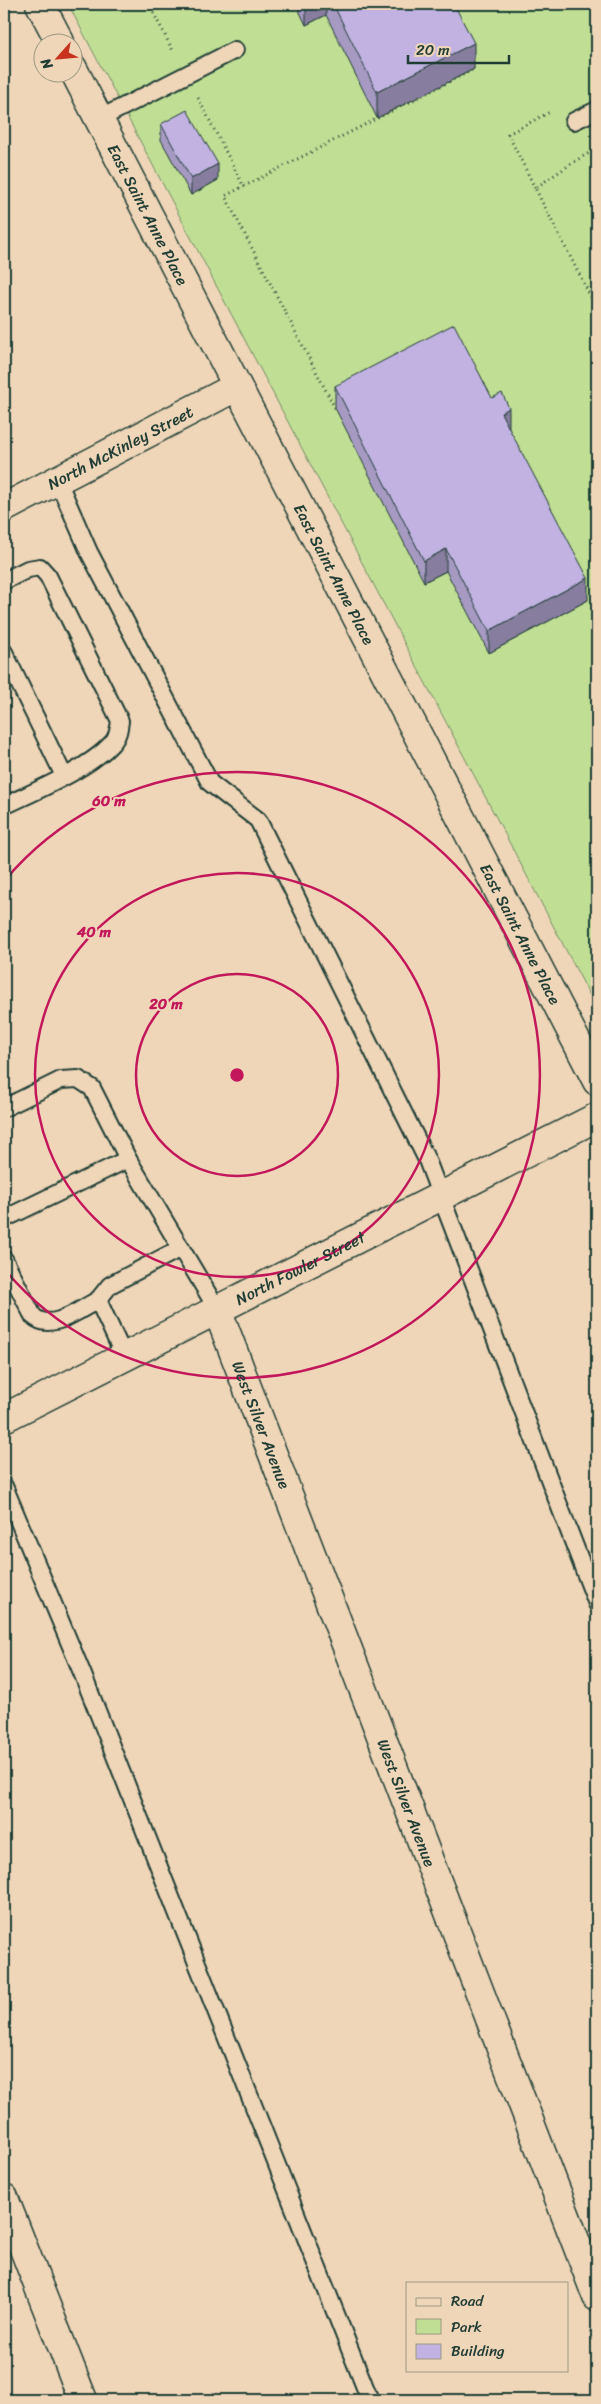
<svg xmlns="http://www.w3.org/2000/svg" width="601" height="2404" viewBox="0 0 601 2404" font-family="Sriracha,sans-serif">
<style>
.green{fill:#c1de95;stroke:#708e64}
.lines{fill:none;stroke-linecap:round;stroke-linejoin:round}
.service-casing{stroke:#1f3d34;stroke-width:20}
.minor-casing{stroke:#1f3d34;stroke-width:31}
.tertiary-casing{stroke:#1f3d34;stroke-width:31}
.path{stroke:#1f3d34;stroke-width:3;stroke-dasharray:1 4;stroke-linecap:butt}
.service{stroke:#f0d6b8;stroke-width:16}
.minor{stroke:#f0d6b8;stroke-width:28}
.tertiary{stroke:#f0d6b8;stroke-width:28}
.wall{fill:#a699c2;stroke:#1f3d34}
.shaded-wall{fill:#877d9e;stroke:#1f3d34}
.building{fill:#c1b2e2;stroke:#1f3d34}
.ring{fill:none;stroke:#c2185b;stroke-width:2.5}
.labels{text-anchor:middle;stroke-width:4;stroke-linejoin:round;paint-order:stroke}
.street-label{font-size:16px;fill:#1f3d34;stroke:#f0d6b8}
.centre{fill:#c2185b;stroke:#f0d6b8;stroke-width:2.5}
.ring-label{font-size:15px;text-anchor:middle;font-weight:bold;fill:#c2185b;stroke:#f0d6b8;stroke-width:4;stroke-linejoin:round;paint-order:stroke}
</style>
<rect width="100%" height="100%" fill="#f0d6b8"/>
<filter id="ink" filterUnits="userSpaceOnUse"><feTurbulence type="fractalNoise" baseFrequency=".02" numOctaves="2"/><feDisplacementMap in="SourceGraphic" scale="10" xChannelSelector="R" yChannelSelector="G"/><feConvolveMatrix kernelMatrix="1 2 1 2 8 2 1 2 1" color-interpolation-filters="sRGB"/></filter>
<g filter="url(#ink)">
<path class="green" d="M68,4H597V1009Z"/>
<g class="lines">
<defs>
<g id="service">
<path d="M99,119L235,50"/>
<path d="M574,121L597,110"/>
<path d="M58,481L89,552L210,783L258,820L427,1160L597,1604"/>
<path d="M4,581L28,569L40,567L48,576L120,721C119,729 118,737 112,743C89,769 35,791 4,806"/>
<path d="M4,652L64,776"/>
<path d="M4,1108L61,1080L78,1079L92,1088L128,1159L4,1219"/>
<path d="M128,1159L217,1309"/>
<path d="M4,1259L33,1316C51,1333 80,1309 98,1300L124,1356"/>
<path d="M98,1300L110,1285L181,1248"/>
<path d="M4,1486L83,1675L370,2400"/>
</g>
<g id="minor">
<path d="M40,4L60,42"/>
<path id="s1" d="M72,67L597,1081"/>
<path id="s2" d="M4,508L236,387"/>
<path id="s3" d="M217,1309L597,2297"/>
<path d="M4,2198L83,2400"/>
</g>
<g id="tertiary">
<path id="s4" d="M4,1418L597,1117"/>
</g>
</defs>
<use href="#service" class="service-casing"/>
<use href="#minor" class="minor-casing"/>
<use href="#tertiary" class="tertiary-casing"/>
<g class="path">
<path d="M149,4L174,53"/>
<path d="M198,98L244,187"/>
<path d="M597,149L580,158L535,188L597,309"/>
<path d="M535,188L508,134L550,112"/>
<path d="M335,408L225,196L474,69L472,65"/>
</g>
<use href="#service" class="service"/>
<use href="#minor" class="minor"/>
<use href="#tertiary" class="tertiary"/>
</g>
<g class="wall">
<path d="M296,4H454L474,69L377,118L326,15L306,25Z"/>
<path d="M161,124L218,180L191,195L161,140Z"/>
<path d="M597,168V192L596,190V169Z"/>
<path d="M335,386L509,429L588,600L489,653L446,571L424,582L335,408Z"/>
</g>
<g class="shaded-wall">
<path d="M306,4H326V15L306,25Z"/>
<path d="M474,43V69L377,118V92Z"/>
<path d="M218,164V180L191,195V179Z"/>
<path d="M509,408V430L501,413Z"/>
<path d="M446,549V571L424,582V561Z"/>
<path d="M588,578V600L489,653V631Z"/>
</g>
<g class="building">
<path d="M333,4H454L474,43L377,92Z"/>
<path d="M187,110L218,164L191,179L161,124Z"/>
<path d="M454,324L492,398L502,393L509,408L501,413L588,578L489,631L446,549L424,561L335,386Z"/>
</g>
</g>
<g class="ring">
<circle cx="237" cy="1075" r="101"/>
<circle cx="237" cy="1075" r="202"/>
<path d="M5 880A303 303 0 1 1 5 1270"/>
</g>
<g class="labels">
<g class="street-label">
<text dy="6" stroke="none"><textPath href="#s1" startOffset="166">East Saint Anne Place</textPath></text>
<text dy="6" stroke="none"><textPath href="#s2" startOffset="131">North McKinley Street</textPath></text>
<text dy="6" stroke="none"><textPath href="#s1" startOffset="571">East Saint Anne Place</textPath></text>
<text dy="6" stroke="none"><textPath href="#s1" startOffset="976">East Saint Anne Place</textPath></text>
<text dy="6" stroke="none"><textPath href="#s4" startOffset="332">North Fowler Street</textPath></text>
<text dy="6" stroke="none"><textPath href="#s3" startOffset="124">West Silver Avenue</textPath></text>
<text dy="6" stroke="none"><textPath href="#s3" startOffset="529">West Silver Avenue</textPath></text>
</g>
</g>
<circle cx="237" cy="1075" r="8" class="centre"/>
<g class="ring-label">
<text x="109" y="806">60 m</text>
<text x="94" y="937">40 m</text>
<text x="166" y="1009">20 m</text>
</g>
<rect width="601" height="2404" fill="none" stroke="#f0d6b8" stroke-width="20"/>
<rect x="10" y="10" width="581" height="2384" fill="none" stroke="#1f3d34" stroke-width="2" filter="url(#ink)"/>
<rect x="406" y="2282" width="162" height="90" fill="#f0d6b8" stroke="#9c9983"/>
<rect x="416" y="2298" width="25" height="8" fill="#f0d6b8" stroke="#9c9983"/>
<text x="451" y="2306" font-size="15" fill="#1f3d34">Road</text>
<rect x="416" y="2319" width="25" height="15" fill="#c1de95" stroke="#9c9983"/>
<text x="451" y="2332" font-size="15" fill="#1f3d34">Park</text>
<rect x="416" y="2344" width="25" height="15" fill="#c1b2e2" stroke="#9c9983"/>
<text x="451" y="2356" font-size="15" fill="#1f3d34">Building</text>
<g transform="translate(58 58) rotate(243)"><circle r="24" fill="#f0d6b8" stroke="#9c9983"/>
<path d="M0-4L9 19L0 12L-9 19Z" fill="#c8321e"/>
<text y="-8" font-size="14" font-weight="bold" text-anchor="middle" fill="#1f3d34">N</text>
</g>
<path d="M408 55v8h101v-8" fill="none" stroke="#1f3d34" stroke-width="2.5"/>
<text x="416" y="55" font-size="15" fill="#1f3d34" stroke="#f0d6b8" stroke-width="4" paint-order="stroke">20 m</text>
</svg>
